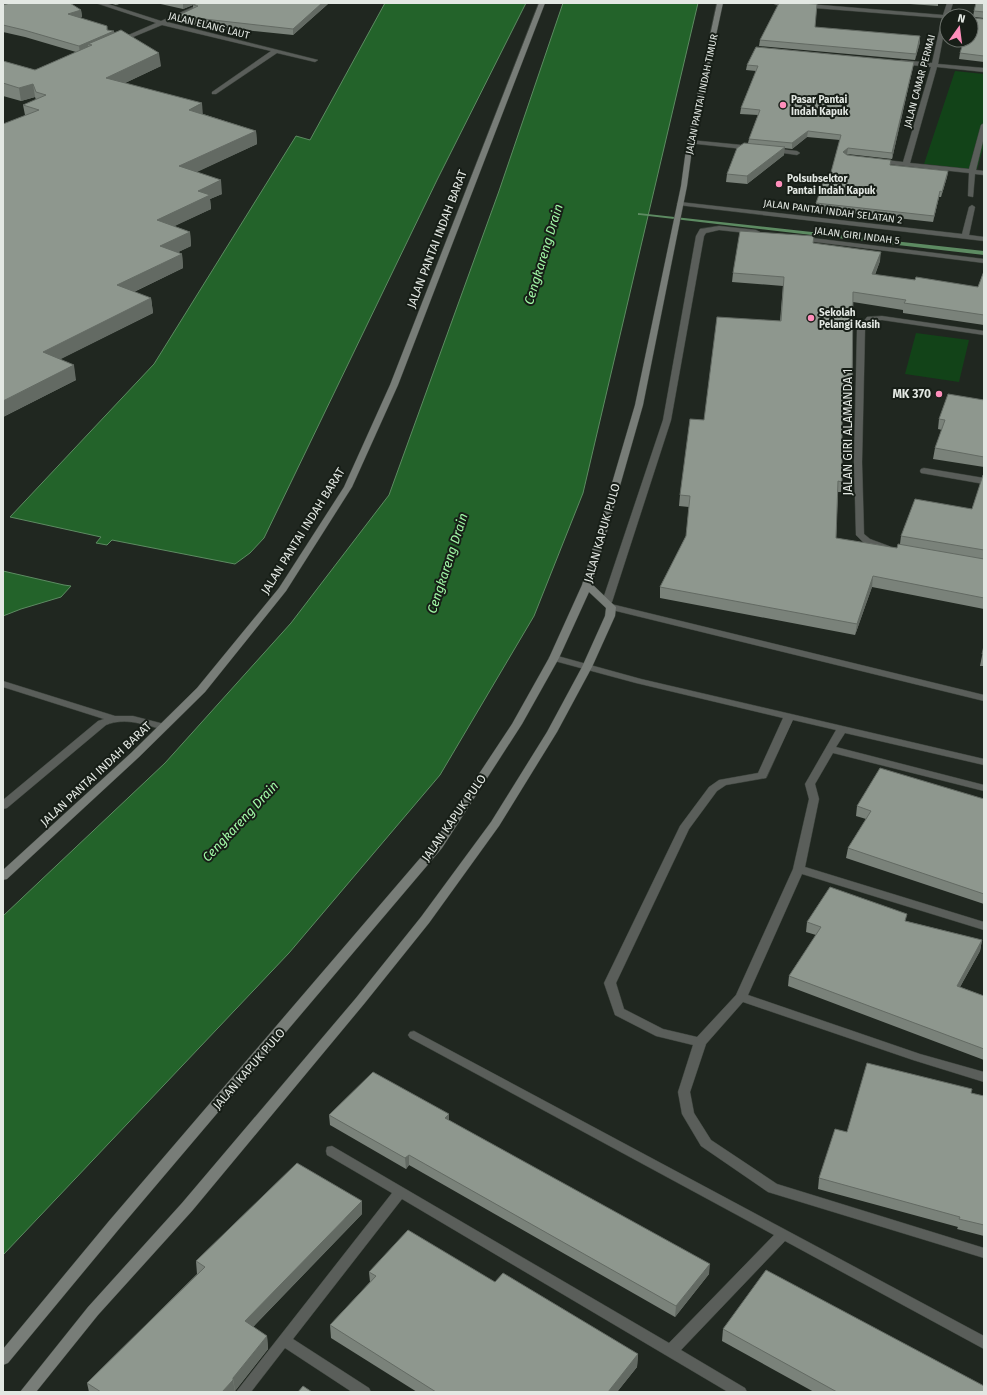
<svg xmlns="http://www.w3.org/2000/svg" width="987" height="1395" viewBox="0 0 987 1395" font-family="'Fira Sans',sans-serif">
<style>
.green{fill:#124318}
.water{fill:#23632a;stroke:#5d8b62}
.lines{fill:none;stroke-linecap:round;stroke-linejoin:round}
.stream{fill:#5d8b62;fill-rule:evenodd}
.street-casing{stroke:#3b423b;stroke-width:1}
.secondary-casing{stroke:#3b423b;stroke-width:1}
.street{fill:#5a5e5a;fill-rule:evenodd}
.secondary{fill:#787d78;fill-rule:evenodd}
.wall{fill:#7a827a}
.shaded-wall{fill:#636a63}
.building{fill:#8e978e;stroke:#636a63}
.poi-dot{fill:#fe8ebb;stroke:#171e17;stroke-width:1.5}
.labels{text-anchor:middle;stroke-width:4;stroke-linejoin:round;paint-order:stroke}
.far-street-label{font-size:10px;fill:#e3e8e3;stroke:#171e17}
.far-poi-label{font-size:10px;font-weight:bold;fill:#e3e8e3;stroke:#171e17;text-anchor:start}
.street-label{font-size:12px;fill:#e3e8e3;stroke:#171e17}
.poi-label{font-size:12px;font-weight:bold;fill:#e3e8e3;stroke:#171e17;text-anchor:end}
.water-label{font-size:13px;font-style:italic;fill:#a2f9a7;stroke:#171e17}
</style>
<rect width="100%" height="100%" fill="#202720"/>
<g class="green">
<path d="M955,71L984,74V145L977,170L924,164Z"/>
<path d="M916,333L969,340L959,382L905,374Z"/>
</g>
<g class="water">
<path d="M385,3H526L437,180L264,538L250,553L235,564L112,540L107,545L96,543L101,537L10,517L154,364L296,136L310,140Z"/>
<path d="M563,3H698L583,493L534,616L440,775L289,953L3,1255V916L165,763L291,623L389,495L499,191Z"/>
<path d="M3,571L64,585L71,586L61,597L21,609L3,616Z"/>
</g>
<g class="lines">
<path class="stream" d="M638,213L984,251V255L640,215H638Z"/>
<defs>
<g id="street">
<path d="M96,3H105L161,21L202,3H210L167,22L318,60L315,62L277,53L216,94H212V92L271,51L162,25L121,42H117V40L156,23Z"/>
<path d="M773,3H797L943,15L947,3H953L949,16H947L938,64L984,68V72L937,67L910,163L969,169L981,125L984,123V137L976,170L984,171V175L975,174L973,197L968,196L969,173L878,163L875,161L878,159L903,162L931,67L901,64L898,62L901,60L932,63L942,18L776,5Z"/>
<path d="M690,140L752,146L755,148L752,150L688,143L687,142Z"/>
<path d="M771,148L797,151L800,153L797,155L769,151L768,150Z"/>
<path d="M680,202L962,234L969,207L972,205L975,207L969,235L984,237V241L678,205L677,204Z"/>
<path d="M719,226L756,230L760,232L756,234L719,230L706,233L704,236L671,420L612,602L610,604H604L602,602L663,420L696,236L700,229Z"/>
<path d="M796,236L984,259V263L799,240H796Z"/>
<path d="M882,316L984,331V335L882,320L872,321L865,330L862,462L864,534L870,539L889,546L891,548L889,550L886,551L864,543L856,535L854,462L857,330L867,317Z"/>
<path d="M924,468L984,478V484L921,473L920,471L921,469Z"/>
<path d="M611,604L984,695V701L608,609L606,607Z"/>
<path d="M554,655L641,679L984,759V765L845,733L836,747L984,785V791L833,753L815,784L819,799L805,867L984,922V930L802,874L748,995L920,1054L984,1072V1082L913,1060L743,1002L706,1044L690,1092L694,1113L711,1140L777,1184L984,1248V1258L768,1192L701,1146L682,1114L678,1092L693,1045L656,1036L615,1015L604,983L680,826L709,787L719,780L758,773L783,718L636,683L551,660L549,658ZM793,720L836,730L805,784L809,799L793,869L736,995L697,1037L663,1029L624,1009L616,983L689,829L717,791L726,785L766,778Z"/>
<path d="M3,681L115,716H133L168,725L169,727L164,730C144,725 126,717 106,725L7,808L3,809V800L98,721L104,719L3,687Z"/>
<path d="M414,1031L984,1336V1349L785,1241L681,1350L745,1388L747,1392H728L402,1199L293,1339L369,1388L371,1392H352L285,1348L251,1392H236L392,1193L327,1155L326,1151L327,1147L332,1146L669,1343L774,1235L410,1038L408,1035L410,1032Z"/>
</g>
<g id="secondary">
<path d="M539,3H545L398,385L352,487L286,591L205,692L139,757L7,879L3,880V870L131,753L197,688L279,588L344,487L390,385Z"/>
<path d="M717,3H723L693,142L687,186L643,405L592,584L616,607L615,616L592,667L557,732L499,826L429,923L364,1004L192,1211L98,1315L36,1392H20L88,1307L182,1203L356,998L421,917L491,822L547,732L582,667L605,616L606,608L589,592L559,658L522,724L442,848L119,1229L8,1363L3,1365V1349L109,1221L434,842L512,724L549,658L582,585L635,405L681,186L687,142Z"/>
</g>
</defs>
<use href="#street" class="street-casing"/>
<use href="#secondary" class="secondary-casing"/>
<use href="#street" class="street"/>
<use href="#secondary" class="secondary"/>
</g>
<g class="wall">
<path d="M3,3L81,10L82,17L79,18L114,33L161,66L125,83L203,114L256,131L257,144L196,172L222,194L210,199L211,209L174,226L190,232L191,246L178,252L182,254L183,268L134,292L151,298L153,313L60,359L76,380L3,417L25,115L23,105L36,100L35,97L21,101L3,96V61L35,70L76,52L25,37L3,32Z"/>
<path d="M109,3H122L116,5Z"/>
<path d="M156,3H329L293,35L178,23L177,16L193,9V5L183,9Z"/>
<path d="M896,3H938V6Z"/>
<path d="M984,3V18L973,17L974,11Z"/>
<path d="M984,19V62L959,59L960,53Z"/>
<path d="M815,27L920,42L915,60L759,46L760,40Z"/>
<path d="M914,62L913,67L892,159L847,154H846L890,165L948,171L947,177L941,197H939L933,222L816,209V203L830,176L840,140L807,137L792,149L784,148V155L747,184L726,182L727,174L748,143L749,139L758,115L740,114L741,108L756,71L746,70L747,65Z"/>
<path d="M813,243L880,261L875,275L915,280L978,287L984,271V325L903,313V310L853,302L852,395L851,405L842,404V482L841,492H838L836,538L897,548L900,544L901,536L972,509L984,474V609L872,587L855,635L660,598V587L686,536L689,507L679,506L680,495L704,420L780,321L783,286L732,282L733,273Z"/>
<path d="M984,400V467L933,459L935,448L942,430L938,429L939,419Z"/>
<path d="M984,646V666H980Z"/>
<path d="M984,799V904L846,858L848,848L866,819L856,816L857,806Z"/>
<path d="M906,921L982,940L980,951L960,987L984,996V1060L788,986L789,976L816,935L806,932L807,922Z"/>
<path d="M971,1093L984,1096V1236L957,1229L958,1227L818,1189L819,1178Z"/>
<path d="M329,1115L449,1120L709,1274L675,1317L409,1165L406,1169L330,1125Z"/>
<path d="M362,1214L253,1327L267,1336L268,1349L235,1391V1392H89L87,1383L197,1274L196,1261Z"/>
<path d="M369,1272L495,1282L638,1354L637,1367L617,1392H417L331,1338L330,1325L370,1282Z"/>
<path d="M723,1329L984,1392H814L722,1341Z"/>
</g>
<g class="shaded-wall">
<path d="M116,3H122L116,5Z"/>
<path d="M183,3H198L183,9Z"/>
<path d="M322,3H329L293,35V29Z"/>
<path d="M81,10L82,17L68,21V14Z"/>
<path d="M107,26L108,33L114,31L115,38L92,45L88,44V49L80,53L79,46L107,30Z"/>
<path d="M920,36V42L915,60L916,54Z"/>
<path d="M159,53L161,66L108,91L106,78Z"/>
<path d="M914,62L913,67L892,159V153Z"/>
<path d="M33,84L35,97L21,101L19,88Z"/>
<path d="M202,103L203,116L189,110Z"/>
<path d="M256,131L257,144L180,180L179,166Z"/>
<path d="M808,131L807,137L792,149V143Z"/>
<path d="M785,147L784,155L747,184V176Z"/>
<path d="M848,148L847,154L843,157V152Z"/>
<path d="M948,171L947,177L941,197L942,192Z"/>
<path d="M221,180L222,194L210,199L211,209L158,234L157,220L198,191Z"/>
<path d="M940,191L939,197L933,222L934,216Z"/>
<path d="M190,232L191,246L162,260L160,246Z"/>
<path d="M881,252L880,261L871,284L872,274Z"/>
<path d="M182,254L183,268L119,299L117,285Z"/>
<path d="M151,298L153,313L45,367L43,352Z"/>
<path d="M74,365L76,380L3,417V401Z"/>
<path d="M873,576L872,587L855,635L857,624Z"/>
<path d="M982,940L980,951L955,996L957,986Z"/>
<path d="M449,1114V1124L445,1118Z"/>
<path d="M409,1155V1165L406,1169L405,1158Z"/>
<path d="M362,1201V1214L246,1334L245,1321Z"/>
<path d="M710,1264L709,1274L675,1317L676,1306Z"/>
<path d="M267,1336L268,1349L235,1391L233,1378Z"/>
<path d="M638,1354L637,1367L617,1392H608Z"/>
<path d="M233,1380L235,1392H222Z"/>
</g>
<g class="building">
<path d="M10,3H70L81,10L68,14L107,26V30L114,31L79,46L24,30L3,25V5Z"/>
<path d="M198,3H322L293,29L177,16L198,6L193,5Z"/>
<path d="M779,3H800L817,4L815,27L920,36L916,54L760,40Z"/>
<path d="M976,3H984V12L974,11Z"/>
<path d="M972,18L984,19V56L960,53L964,40H971V20Z"/>
<path d="M121,30L159,53L106,78L202,103L189,110L256,131L179,166L221,180L198,191L210,195L157,220L190,232L160,246L182,254L117,285L151,298L43,352L74,365L3,401V124L39,110L23,105L46,95L36,92L33,84L19,88L3,83V61L35,70L92,45L88,44Z"/>
<path d="M756,47L914,62L892,153L848,148L843,152L847,155L891,160L890,165L948,171L942,192L940,191L934,216L816,203L826,175L830,176L841,135L808,131L792,143L749,139L760,110L741,108L758,66L747,65Z"/>
<path d="M744,143L785,147L747,176L727,174L737,148Z"/>
<path d="M740,231L814,236L813,243L881,252L872,274L915,280L916,277L978,287L984,271V315L904,303L906,300L853,292L852,395L842,394V482L838,481L836,538L897,548L898,544L984,559V598L873,576L857,624L660,587L686,536L690,496L680,495L690,419L704,420L717,317L781,321L784,277L733,273Z"/>
<path d="M948,394L984,400V457L935,448L945,420L939,419Z"/>
<path d="M984,474V550L901,536L915,499L972,509L983,475Z"/>
<path d="M984,646V655L982,654Z"/>
<path d="M880,768L984,799V894L848,848L871,811L857,806Z"/>
<path d="M830,887L907,914L905,921L982,940L957,986L984,996V1049L789,976L821,927L807,922Z"/>
<path d="M867,1063L972,1089L971,1093L984,1096V1225L959,1219L960,1217L819,1178L835,1129L847,1132Z"/>
<path d="M373,1072L449,1114L445,1118L710,1264L676,1306L409,1155L405,1158L329,1115Z"/>
<path d="M297,1163L362,1201L245,1321L267,1336L233,1378V1380L222,1392H101L87,1383L205,1267L196,1261Z"/>
<path d="M408,1230L495,1282L503,1273L638,1354L608,1392H436L330,1325L376,1276L369,1272Z"/>
<path d="M766,1270L984,1386V1392H837L723,1329Z"/>
<path d="M303,1386L312,1392H298Z"/>
</g>
<g class="poi-dot">
<circle cx="783" cy="105" r="4"/>
<circle cx="779" cy="184" r="4"/>
<circle cx="811" cy="318" r="4"/>
<circle cx="939" cy="394" r="4"/>
</g>
<g class="labels">
<g class="far-street-label">
<text transform="translate(209 25) rotate(14)" y="4">JALAN ELANG LAUT</text>
<text transform="translate(919 81) rotate(-75)" y="4">JALAN CAMAR PERMAI</text>
<text transform="translate(701 94) rotate(-78)" y="4">JALAN PANTAI INDAH TIMUR</text>
<text transform="translate(833 211) rotate(7)" y="4">JALAN PANTAI INDAH SELATAN 2</text>
<text transform="translate(857 235) rotate(7)" y="4">JALAN GIRI INDAH 5</text>
</g>
<g class="far-poi-label">
<text x="791" y="103">Pasar Pantai<tspan x="791" dy="12">Indah Kapuk</tspan></text>
<text x="787" y="182">Polsubsektor<tspan x="787" dy="12">Pantai Indah Kapuk</tspan></text>
<text x="819" y="316">Sekolah<tspan x="819" dy="12">Pelangi Kasih</tspan></text>
</g>
<g class="street-label">
<text transform="translate(437 239) rotate(-69)" y="4">JALAN PANTAI INDAH BARAT</text>
<text transform="translate(848 432) rotate(-90)" y="4">JALAN GIRI ALAMANDA 1</text>
<text transform="translate(303 531) rotate(-58)" y="4">JALAN PANTAI INDAH BARAT</text>
<text transform="translate(602 533) rotate(-74)" y="4">JALAN KAPUK PULO</text>
<text transform="translate(96 774) rotate(-43)" y="4">JALAN PANTAI INDAH BARAT</text>
<text transform="translate(454 818) rotate(-55)" y="4">JALAN KAPUK PULO</text>
<text transform="translate(249 1069) rotate(-49)" y="4">JALAN KAPUK PULO</text>
</g>
<g class="poi-label">
<text x="931" y="398">MK 370</text>
</g>
<g class="water-label">
<text transform="translate(543 254) rotate(-73)" y="5">Cengkareng Drain</text>
<text transform="translate(447 563) rotate(-72)" y="5">Cengkareng Drain</text>
<text transform="translate(240 821) rotate(-47)" y="5">Cengkareng Drain</text>
</g>
</g>
<rect width="987" height="1395" fill="none" stroke="#e3e8e3" stroke-width="8"/>
<g transform="translate(959 28) rotate(14)"><circle r="19" fill="#171e17" stroke="#696f69"/>
<path d="M0-3L7 15L0 10L-7 15Z" fill="#fe8ebb"/>
<text y="-6" font-size="11" font-weight="bold" text-anchor="middle" fill="#e3e8e3">N</text>
</g>
</svg>
